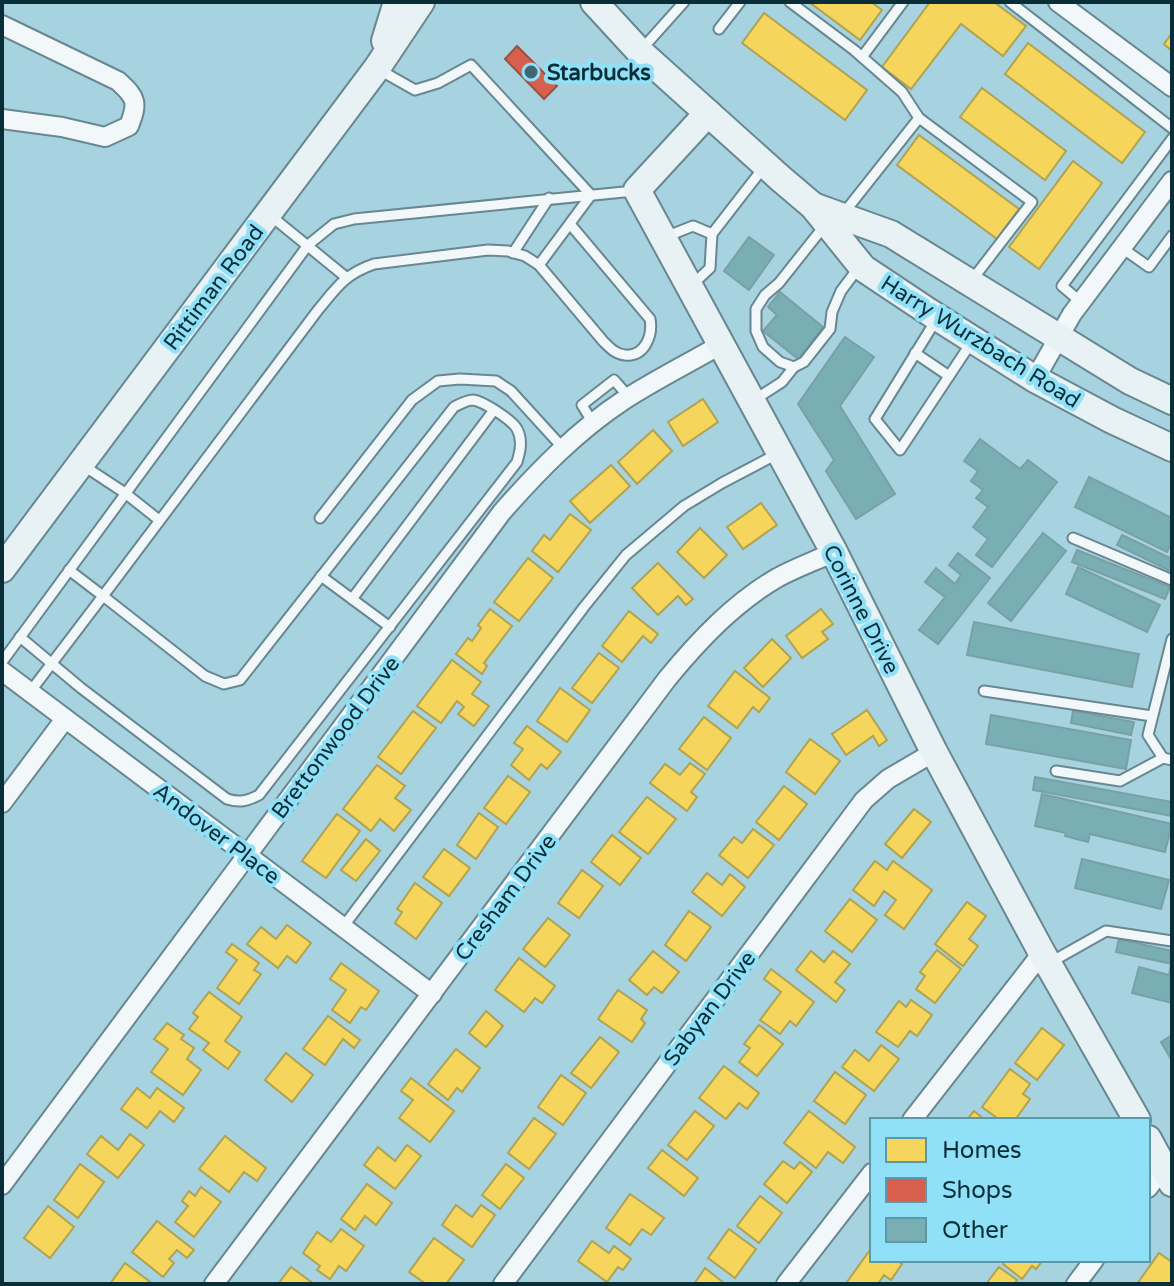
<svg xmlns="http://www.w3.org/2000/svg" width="1174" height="1286" viewBox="0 0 1174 1286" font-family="'Varela Round',sans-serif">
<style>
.homes{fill:#f6d55c;stroke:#afa351;stroke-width:2}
.shops{fill:#d6604d;stroke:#995146;stroke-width:2}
.building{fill:#79aeb5;stroke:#7aa0a6;stroke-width:2}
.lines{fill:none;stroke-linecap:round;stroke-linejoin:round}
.lane-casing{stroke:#688790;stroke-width:13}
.street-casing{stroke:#688790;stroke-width:22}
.secondary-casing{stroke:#688790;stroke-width:30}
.lane{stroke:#f2f8fa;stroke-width:9}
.street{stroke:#f2f8fa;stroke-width:18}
.secondary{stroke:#e8f2f5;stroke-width:26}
.poi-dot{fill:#416872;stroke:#90e0f7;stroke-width:3}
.labels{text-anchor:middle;stroke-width:8;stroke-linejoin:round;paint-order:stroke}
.poi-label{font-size:22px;font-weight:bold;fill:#0a2e37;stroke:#90e0f7;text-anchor:start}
.street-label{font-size:22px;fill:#0a2e37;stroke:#90e0f7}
</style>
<rect width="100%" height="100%" fill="#a7d3e0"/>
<g class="homes">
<path d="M809,2H871L882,10L860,40Z"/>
<path d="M930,2H994L1026,26L1003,56L961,24L911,89L882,67Z"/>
<path d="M764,13L867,90L845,120L742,43Z"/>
<path d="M1172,33V51L1164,44Z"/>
<path d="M1028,43L1145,132L1122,163L1005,74Z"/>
<path d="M982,88L1066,151L1045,180L960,117Z"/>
<path d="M919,135L1019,209L997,239L897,165Z"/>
<path d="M1073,161L1102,183L1039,269L1009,247Z"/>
<path d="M703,399L718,422L683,446L668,422Z"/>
<path d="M653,430L672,451L637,484L618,462Z"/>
<path d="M611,465L630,486L590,523L570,501Z"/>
<path d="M761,503L777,525L743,549L727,527Z"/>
<path d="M570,514L591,530L558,572L532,551L544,535L550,540Z"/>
<path d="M700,528L727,555L704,578L677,552Z"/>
<path d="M528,558L553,578L519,621L494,602Z"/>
<path d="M658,563L693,599L686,605L678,596L658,615L632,588Z"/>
<path d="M490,609L512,626L484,663L487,666L482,674L456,654L468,638L472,641L481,628L478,625Z"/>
<path d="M821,609L833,624L822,632L828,639L802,658L786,636Z"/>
<path d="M629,611L658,634L651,643L643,636L622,662L602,646Z"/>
<path d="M772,639L791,658L763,687L744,668Z"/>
<path d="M599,653L619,668L592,703L572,688Z"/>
<path d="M452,660L481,682L472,694L489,706L474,726L458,714L464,707L457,701L441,723L417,706Z"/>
<path d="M735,671L770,698L759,712L753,707L737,728L708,706Z"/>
<path d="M560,688L590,710L567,742L537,721Z"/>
<path d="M867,710L887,740L879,746L873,736L846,755L832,734Z"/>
<path d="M413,711L436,728L401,774L378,757Z"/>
<path d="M704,717L731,738L707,770L679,749Z"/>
<path d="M527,726L561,752L547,769L541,764L529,780L511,765L523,749L514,743Z"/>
<path d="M810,739L840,761L815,794L786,772Z"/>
<path d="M690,763L705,774L691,792L697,797L687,811L650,783L665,764L680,775Z"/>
<path d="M377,765L405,786L395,798L411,810L394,831L380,819L371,831L343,809Z"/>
<path d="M508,776L530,792L506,824L484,808Z"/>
<path d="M784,786L807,804L779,840L756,822Z"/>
<path d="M647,797L676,819L648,854L619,832Z"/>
<path d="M914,809L931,822L902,858L885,844Z"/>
<path d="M479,813L498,827L476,859L457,845Z"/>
<path d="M337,814L360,831L326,878L302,861Z"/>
<path d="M753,829L774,845L748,878L719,855L734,837L742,843Z"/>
<path d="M612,835L641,858L620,885L591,862Z"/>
<path d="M366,839L380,851L356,881L341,870Z"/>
<path d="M444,849L470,868L449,896L423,877Z"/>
<path d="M875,861L887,870L893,861L932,890L904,929L885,915L896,900L884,891L874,906L853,890Z"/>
<path d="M582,870L603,886L579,918L558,903Z"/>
<path d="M707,873L722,885L730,874L745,887L722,916L692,892Z"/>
<path d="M415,883L442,903L416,939L395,923L402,912L397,909Z"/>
<path d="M850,899L877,920L852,952L825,931Z"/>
<path d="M967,902L986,916L969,939L978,946L963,966L935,944Z"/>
<path d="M689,911L711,927L686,961L665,945Z"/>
<path d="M548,918L570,935L545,967L523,949Z"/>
<path d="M287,925L311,943L296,963L287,956L278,968L247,944L261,927L276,939Z"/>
<path d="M232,944L259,963L254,970L261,974L239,1004L217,988L237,960L226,952Z"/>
<path d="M937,950L961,969L935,1003L916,989L925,976L920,972Z"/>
<path d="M653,951L679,972L662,993L654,987L647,995L629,980Z"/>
<path d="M811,951L824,962L833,951L850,964L835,982L845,990L836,1002L796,970Z"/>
<path d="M519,958L555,986L542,1003L535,998L524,1012L495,990Z"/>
<path d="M341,963L379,991L366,1010L361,1007L350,1023L332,1010L346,990L330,979Z"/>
<path d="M771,969L814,1002L796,1026L790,1021L780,1034L760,1020L781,992L764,979Z"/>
<path d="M618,990L647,1010L641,1019L645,1023L632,1042L598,1019Z"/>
<path d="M209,992L242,1017L225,1041L240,1052L228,1069L203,1050L209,1043L189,1029L198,1017L193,1013Z"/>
<path d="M911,1000L932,1015L917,1036L910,1031L898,1047L876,1032L899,1001L906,1007Z"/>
<path d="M486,1011L503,1026L486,1047L469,1033Z"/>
<path d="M328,1016L360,1040L354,1048L343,1039L325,1065L303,1049Z"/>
<path d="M167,1023L184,1035L181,1039L194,1048L187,1059L201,1070L183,1095L151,1072L168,1049L154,1039Z"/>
<path d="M759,1025L783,1044L757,1076L739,1062L750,1048L744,1044Z"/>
<path d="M1042,1028L1064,1045L1037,1080L1015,1063Z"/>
<path d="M600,1037L619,1052L591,1088L571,1073Z"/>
<path d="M881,1045L899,1059L874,1091L842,1067L855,1050L869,1061Z"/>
<path d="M456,1049L480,1068L462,1092L457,1088L448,1100L428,1084Z"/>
<path d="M286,1053L313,1075L292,1102L265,1080Z"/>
<path d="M724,1066L759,1093L747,1109L739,1103L726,1119L699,1098Z"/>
<path d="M1010,1069L1030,1084L1023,1094L1030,1099L1015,1120H1000L982,1107Z"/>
<path d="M835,1072L866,1095L845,1124L814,1101Z"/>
<path d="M561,1075L586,1093L563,1125L538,1107Z"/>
<path d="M411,1078L454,1111L430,1142L399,1118L413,1100L401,1091Z"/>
<path d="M137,1088L150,1098L157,1088L184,1108L174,1122L160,1111L147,1128L121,1109Z"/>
<path d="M695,1111L714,1126L687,1160L668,1145Z"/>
<path d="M809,1111L855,1147L843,1163L828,1152L816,1168L784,1143Z"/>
<path d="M974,1111L985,1120H967Z"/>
<path d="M534,1118L556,1134L529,1169L508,1153Z"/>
<path d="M130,1134L144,1145L118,1178L87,1154L101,1136L118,1150Z"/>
<path d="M225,1136L266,1168L257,1181L244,1172L229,1192L199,1169Z"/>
<path d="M407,1145L421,1156L395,1189L364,1165L378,1147L395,1161Z"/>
<path d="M662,1150L698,1178L684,1196L648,1168Z"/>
<path d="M783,1161L794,1169L800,1162L812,1172L787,1203L764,1184Z"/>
<path d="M80,1164L104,1182L78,1218L54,1200Z"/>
<path d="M506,1164L524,1178L500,1209L482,1195Z"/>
<path d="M367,1184L392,1203L376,1225L365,1216L355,1230L341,1219Z"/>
<path d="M201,1187L221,1202L194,1237L175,1222L188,1206L182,1201L189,1191L195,1196Z"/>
<path d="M630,1194L664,1218L651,1235L642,1229L630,1245L606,1228Z"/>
<path d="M760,1196L782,1213L759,1243L737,1226Z"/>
<path d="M456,1205L472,1217L481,1205L495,1215L472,1247L442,1225Z"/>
<path d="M48,1206L74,1227L50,1258L24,1238Z"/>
<path d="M157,1221L194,1250L187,1258L177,1250L169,1259L174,1263L163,1277L132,1252Z"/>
<path d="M341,1229L364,1246L346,1271L339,1266L330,1279L317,1270L320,1266L303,1253L317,1232L331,1242Z"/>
<path d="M729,1229L756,1249L735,1278L708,1258Z"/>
<path d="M434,1238L464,1260L446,1284H426L409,1272Z"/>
<path d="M592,1241L609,1253L614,1246L631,1259L623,1270L618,1267L607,1282L578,1261Z"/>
<path d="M872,1247V1260H896L902,1264L891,1280L884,1275L878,1284H850L847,1282Z"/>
<path d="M1159,1253L1172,1262V1284H1137Z"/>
<path d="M1006,1260H1043L1036,1269L1032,1266L1022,1279L1003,1264Z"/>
<path d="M125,1263L153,1284H110Z"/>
<path d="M291,1267L314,1284H278Z"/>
<path d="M999,1267L1017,1280L1014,1284H986Z"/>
<path d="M705,1268L724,1283L723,1284H694Z"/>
</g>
<path class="shops" d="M517,46L557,86L544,99L505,59Z"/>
<g class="building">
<path d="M749,237L774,255L749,290L724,271Z"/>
<path d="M780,292L823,327L798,359L763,331L777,315L768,307Z"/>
<path d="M845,337L874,357L840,406L895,494L856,519L826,471L834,460L798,404Z"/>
<path d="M980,439L1020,469L1028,460L1057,482L992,567L976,555L988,539L973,527L988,507L976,498L983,490L971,481L978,471L964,461Z"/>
<path d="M1089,477L1172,518V542L1167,552L1075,507Z"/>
<path d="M1043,533L1066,551L1011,621L988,603Z"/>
<path d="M1122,535L1172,559V572L1117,545Z"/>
<path d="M1077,550L1170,587L1165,599L1072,562Z"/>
<path d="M958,553L990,578L938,644L919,630L945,597L925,582L936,568L955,584L961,575L949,565Z"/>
<path d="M1078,567L1160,605L1147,632L1066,594Z"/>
<path d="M974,622L1139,654L1132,687L967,655Z"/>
<path d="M1073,711L1134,722L1131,735L1071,723Z"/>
<path d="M991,715L1131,740L1126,769L986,744Z"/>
<path d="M1035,777L1172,802V816L1033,790Z"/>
<path d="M1042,794L1172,824L1165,852L1090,834L1088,842L1065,836L1066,833L1035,826Z"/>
<path d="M1082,859L1169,880L1161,909L1075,888Z"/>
<path d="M1119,939L1172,951V964L1116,952Z"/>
<path d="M1171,965L1172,1003L1132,993L1139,967L1169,975Z"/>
<path d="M1172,1035V1061L1161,1042Z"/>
</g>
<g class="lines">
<defs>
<g id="lane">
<path d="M790,2L854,50L902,92L919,118"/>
<path d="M1010,2L1172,128"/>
<path d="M719,29L740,2"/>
<path d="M642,49L684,2"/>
<path d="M862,57L903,2"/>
<path d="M843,214L919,118L1032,202L972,280"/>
<path d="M271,216L347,278"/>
<path d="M825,225L779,283L765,295L756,309V331L763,347L780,362L794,367L804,362L830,329L832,312L841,291L859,267"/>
<path d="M712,234L764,167"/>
<path d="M665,237L693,226L712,234L710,268L692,285"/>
<path d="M1122,248L1149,267L1172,236"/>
<path d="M513,253L549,198"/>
<path d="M539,265L603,341C609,347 615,354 625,355C645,357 653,335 650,319L570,224"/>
<path d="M1081,302L1062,286L1172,139"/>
<path d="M936,320L875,419L900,450L971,343"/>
<path d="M915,353L949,376"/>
<path d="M754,400L782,382L794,367"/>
<path d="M593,423L582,405L614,380L629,397"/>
<path d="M84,466L125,493L159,520"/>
<path d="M320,518L412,400L438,381L460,379L496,381L511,391L563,448"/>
<path d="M1073,538L1172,580"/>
<path d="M69,570L103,596L318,310C337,287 345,274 374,264L488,250L508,251L525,256L539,265L591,195L471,65L438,83L415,90L378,69"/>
<path d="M321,576L390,627"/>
<path d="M352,599L494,410"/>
<path d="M20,637L81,688L227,799C240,803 247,801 259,795L517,462C520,452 523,440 517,429C512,420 483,401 473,400C467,400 460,404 454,407L240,680L224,684L205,676L103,596L30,692"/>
<path d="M2,662L308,245L334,224L354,219L634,191"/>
<path d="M984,691L1152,716"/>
<path d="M1163,758L1148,735L1172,639"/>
<path d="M1056,771L1120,781L1163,758L1172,760"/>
<path d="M343,927L584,607L626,555L684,506L722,483L779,453"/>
<path d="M1051,962L1106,931L1172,941"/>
</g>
<g id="street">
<path d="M1058,2L1172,87"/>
<path d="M2,25L118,81C137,98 138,103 129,126L105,137L62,127L2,119"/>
<path d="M1035,379L1072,314L1172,181"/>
<path d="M2,671L432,994"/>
<path d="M2,803L65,719"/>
<path d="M912,1120L1042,953"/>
<path d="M2,1185L502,512C539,470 577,431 624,400C655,380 689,363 720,345"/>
<path d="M1148,1188L1164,1167"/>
<path d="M214,1284L667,679C699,640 734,603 777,578C795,568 815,561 834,552"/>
<path d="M503,1284L864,800L888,779L934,752"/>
<path d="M786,1284L872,1173"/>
<path d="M1076,1284L1094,1260"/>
</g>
<g id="secondary">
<path d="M594,2L640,52L780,178L813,206L863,268L929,312L1035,379L1112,420L1172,448"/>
<path d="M385,41L397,2"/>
<path d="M708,113L637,190L834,552L934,752L1042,953L1137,1120"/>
<path d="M813,206L891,234L1130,381L1172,401"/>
<path d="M2,569L377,68L421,2"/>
<path d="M1148,1139L1172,1183"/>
</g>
</defs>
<use href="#lane" class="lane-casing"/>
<use href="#street" class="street-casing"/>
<use href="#secondary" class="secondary-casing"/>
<use href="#lane" class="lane"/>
<use href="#street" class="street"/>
<use href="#secondary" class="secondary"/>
</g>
<circle class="poi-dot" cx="531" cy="72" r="8"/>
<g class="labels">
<g class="poi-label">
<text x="547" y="80">Starbucks</text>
</g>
<g class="street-label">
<text transform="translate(213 287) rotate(-53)" y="8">Rittiman Road</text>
<text transform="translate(981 341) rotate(32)" y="8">Harry Wurzbach Road</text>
<text transform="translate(862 609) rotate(63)" y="8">Corinne Drive</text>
<text transform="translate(335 737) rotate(-53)" y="8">Brettonwood Drive</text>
<text transform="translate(217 833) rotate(37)" y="8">Andover Place</text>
<text transform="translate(505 897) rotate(-53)" y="8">Cresham Drive</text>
<text transform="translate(709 1008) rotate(-53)" y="8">Sabyan Drive</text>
</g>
</g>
<rect width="1174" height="1286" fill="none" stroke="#0a2e37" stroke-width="8"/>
<rect x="870" y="1118" width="280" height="144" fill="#90e0f7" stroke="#5a99aa" stroke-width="2"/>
<rect x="886" y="1138" width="40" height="24" fill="#f6d55c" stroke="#5a99aa" stroke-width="2"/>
<text x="942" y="1158" font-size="24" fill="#0a2e37">Homes</text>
<rect x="886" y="1178" width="40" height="24" fill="#d6604d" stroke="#5a99aa" stroke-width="2"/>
<text x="942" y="1198" font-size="24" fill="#0a2e37">Shops</text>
<rect x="886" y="1218" width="40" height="24" fill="#79aeb5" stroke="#5a99aa" stroke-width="2"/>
<text x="942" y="1238" font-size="24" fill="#0a2e37">Other</text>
</svg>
